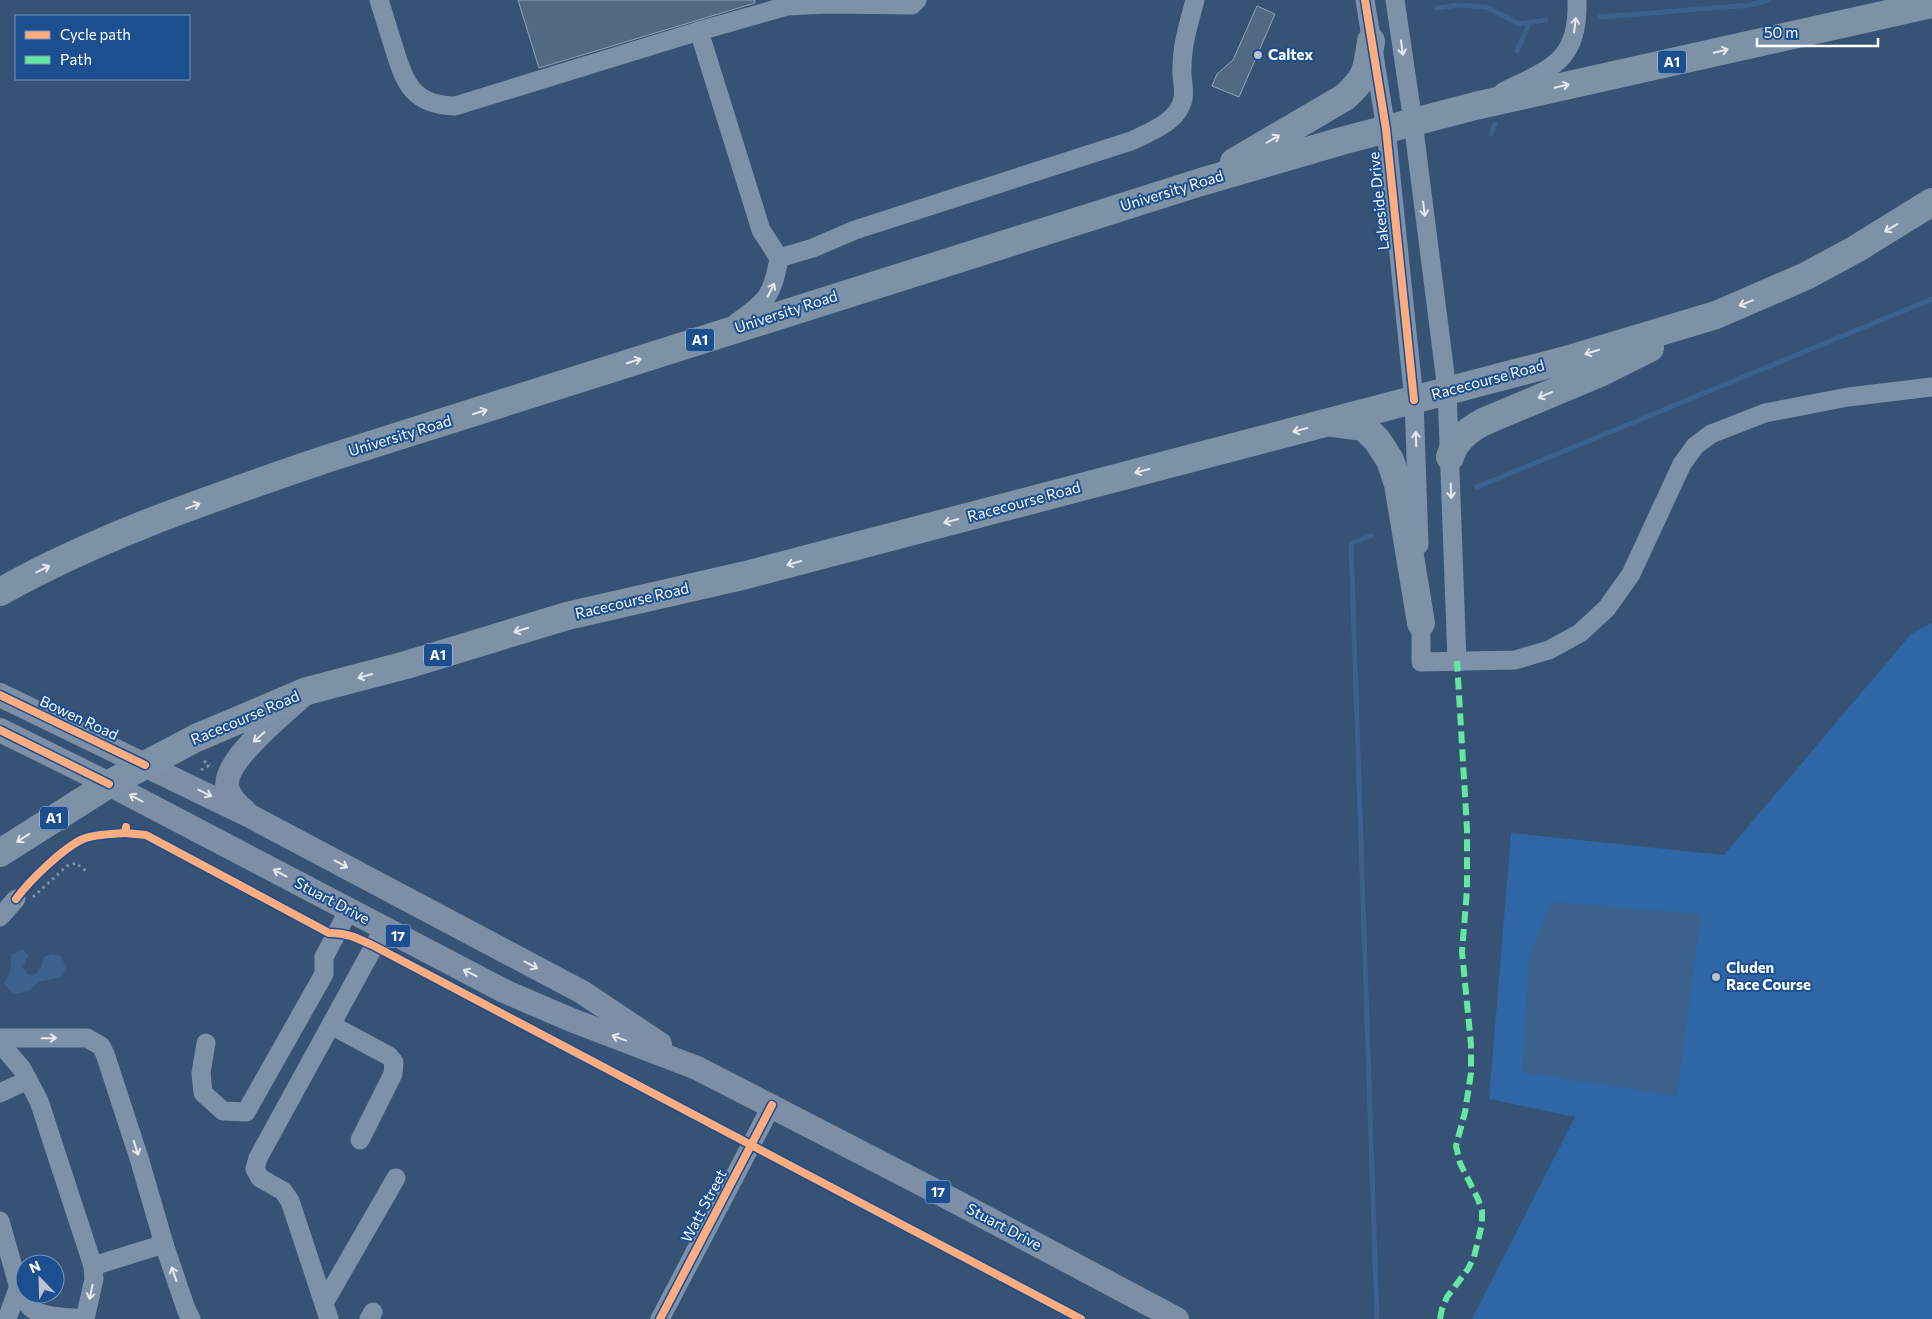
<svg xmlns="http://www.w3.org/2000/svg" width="1932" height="1319" viewBox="0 0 1932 1319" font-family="Commissioner,sans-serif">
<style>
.green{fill:#2f66a5}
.water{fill:#3b618d}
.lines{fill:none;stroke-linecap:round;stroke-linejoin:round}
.stream{stroke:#3b618d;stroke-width:5}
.building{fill:#526984;stroke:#92a2b6}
.path{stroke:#7d92a8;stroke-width:3;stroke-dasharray:2.5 4;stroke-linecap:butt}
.minor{stroke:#7d92a8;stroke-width:19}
.major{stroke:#7d8ea7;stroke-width:24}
.highway{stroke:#7e92a7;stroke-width:28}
.quiet{stroke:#66e7a1;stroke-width:6;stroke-dasharray:12 6;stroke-linecap:butt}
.cycleway-casing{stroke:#1b4f8f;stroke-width:11}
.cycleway{stroke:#ffac80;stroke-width:8}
.oneway{stroke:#e5e9ee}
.oneway2{stroke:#e5e9ed}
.oneway3{stroke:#e5e8ed}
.poi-dot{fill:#b9c2ce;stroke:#1b4f8f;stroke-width:2}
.labels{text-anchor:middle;stroke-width:4;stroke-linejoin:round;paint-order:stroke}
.shield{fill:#1b4f8f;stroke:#bbcadd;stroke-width:1}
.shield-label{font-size:14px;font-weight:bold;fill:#fff}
.poi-label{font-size:15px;font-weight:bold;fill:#fff;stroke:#1b4f8f;text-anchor:start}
.street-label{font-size:15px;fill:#fff;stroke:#1b4f8f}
</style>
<rect width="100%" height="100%" fill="#365274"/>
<path class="green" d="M1932,623V1319H1472L1575,1117L1489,1099L1511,833L1724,855L1911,634Z"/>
<g class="water">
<path d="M1551,902L1701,914L1677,1096L1522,1072L1529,957Z"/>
<path d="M23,949L28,955L23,967L28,975L35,974L41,968L44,957L52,954L61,956C65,964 67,969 62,977L38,982L29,991L14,994L4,984L11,969V955Z"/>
</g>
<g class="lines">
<g class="stream">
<path d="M1437,8L1459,5L1486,7L1519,24L1546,20"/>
<path d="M1600,17L1751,5L1768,0"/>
<path d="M1517,51L1530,22"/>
<path d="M1491,134L1495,124"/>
<path d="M1477,487L1932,299"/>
<path d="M1371,536L1351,543L1377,1319"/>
</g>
</g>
<g class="building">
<path d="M518,0H755V3L539,68Z"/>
<path d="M1257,6L1275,14L1239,97L1212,86L1217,74L1233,60Z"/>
</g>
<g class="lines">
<g class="path">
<path d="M204,761L210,765"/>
<path d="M201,770L210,765L213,766"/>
<path d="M33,897L67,866L76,863L86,871"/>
</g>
<g class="minor">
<path d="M379,0C384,16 389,32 394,48C405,84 413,105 455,106L699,31"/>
<path d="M917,0L912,5L827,4L787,6L699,31L761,230L779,258L813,248L855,230L1131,141C1150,132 1178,122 1183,99C1185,88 1181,78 1182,68C1182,44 1189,23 1195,0"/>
<path d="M1365,0L1386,129L1414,400L1419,545"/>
<path d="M1395,0L1413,122L1447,390L1457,661"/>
<path d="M1503,92C1551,68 1579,62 1577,0"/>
<path d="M737,322C767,301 773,295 779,258"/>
<path d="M1421,610V662L1515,660L1549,650L1580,633L1607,608L1631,574L1682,464L1695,446L1711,434L1765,413L1848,397L1932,387"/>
<path d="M0,917L16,899"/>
<path d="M331,1025L389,1056L394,1062L393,1074L360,1140"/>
<path d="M0,1038H87L101,1046L105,1054L139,1158L164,1244"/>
<path d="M0,1043L22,1069L39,1101L93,1266L94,1279L85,1319"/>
<path d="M206,1043L201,1073L203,1093L223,1111L246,1112L324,974V957L349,910"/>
<path d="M0,1093L28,1080"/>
<path d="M0,1221L21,1295C25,1300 28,1307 34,1310C47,1318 68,1317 82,1319"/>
<path d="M93,1266L164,1244L186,1309L191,1319"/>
<path d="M324,1303L396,1178"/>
<path d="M7,1319L19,1286"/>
<path d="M329,1319L290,1201L283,1191L260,1178L255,1169L258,1158L384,928"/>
<path d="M369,1319L373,1312"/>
<path d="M660,1319L772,1105"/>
</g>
<g class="major">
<path d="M0,695L252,817L582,992L660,1044"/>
<path d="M0,730L109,784L504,991L569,1019L697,1068L947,1197L1177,1319"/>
<path d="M245,811C238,806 231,798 228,790C219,763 284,713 302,696"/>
</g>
<g class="highway">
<path d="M1234,162L1345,97C1367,77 1367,70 1371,41"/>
<path d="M1333,423L1364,427L1377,440L1390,460L1398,484L1421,623"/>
<path d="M1450,457C1455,440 1468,430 1483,422L1602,372L1650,348"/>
<path d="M0,592C101,535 213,498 323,460L1201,182L1345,140L1475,106L1932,4"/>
<path d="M0,853L109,784L145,765L196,738L307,691L406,665L567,616L746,575L1573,358L1716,315L1806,276L1856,249L1932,202"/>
</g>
<path class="quiet" d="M1440,1319L1442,1309L1447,1297L1468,1269L1474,1257L1482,1224V1211L1478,1199L1460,1163L1456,1146L1465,1112L1471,1073V1044L1462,952L1467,890V829L1457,661"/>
<defs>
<g id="cycleway">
<path d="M1365,0L1386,129L1414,400"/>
<path d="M0,695L145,765"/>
<path d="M0,730L109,784"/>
<path d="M126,827L125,833L146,835L329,933C346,932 359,939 374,946L1081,1319"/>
<path d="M16,899C29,881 63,848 83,839C95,834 112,834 125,833"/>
<path d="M660,1319L772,1105"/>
</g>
</defs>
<use href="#cycleway" class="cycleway-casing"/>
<use href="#cycleway" class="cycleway"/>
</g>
<defs><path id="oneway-shaft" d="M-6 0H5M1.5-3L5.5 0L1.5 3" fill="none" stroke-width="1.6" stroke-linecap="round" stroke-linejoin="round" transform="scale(1.25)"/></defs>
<g class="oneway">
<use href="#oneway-shaft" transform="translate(1575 25) rotate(-83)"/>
<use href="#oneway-shaft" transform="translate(1402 48) rotate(82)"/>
<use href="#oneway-shaft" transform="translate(1424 209) rotate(83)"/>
<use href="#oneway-shaft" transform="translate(771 290) rotate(-63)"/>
<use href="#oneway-shaft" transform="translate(1416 439) rotate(-92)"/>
<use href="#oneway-shaft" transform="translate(1451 491) rotate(88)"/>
<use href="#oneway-shaft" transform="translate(49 1038) rotate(-1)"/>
<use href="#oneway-shaft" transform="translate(136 1148) rotate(72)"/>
<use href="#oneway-shaft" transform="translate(174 1274) rotate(-109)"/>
<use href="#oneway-shaft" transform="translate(91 1292) rotate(102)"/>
</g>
<g class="oneway2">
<use href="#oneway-shaft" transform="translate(1721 51) rotate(-13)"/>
<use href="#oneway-shaft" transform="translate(1562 86) rotate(-13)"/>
<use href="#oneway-shaft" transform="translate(1273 139) rotate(-30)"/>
<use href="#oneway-shaft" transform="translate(1891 228) rotate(149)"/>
<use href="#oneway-shaft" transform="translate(1746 303) rotate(158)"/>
<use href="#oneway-shaft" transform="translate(1592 352) rotate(163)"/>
<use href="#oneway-shaft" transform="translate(634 361) rotate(-18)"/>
<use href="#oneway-shaft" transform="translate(1545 395) rotate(157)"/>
<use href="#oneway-shaft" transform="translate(480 412) rotate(-18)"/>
<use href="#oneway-shaft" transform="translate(1300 430) rotate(165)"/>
<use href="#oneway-shaft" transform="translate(1142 471) rotate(165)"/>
<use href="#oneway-shaft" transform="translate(193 506) rotate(-20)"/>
<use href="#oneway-shaft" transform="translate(951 521) rotate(165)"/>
<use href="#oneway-shaft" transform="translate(794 563) rotate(165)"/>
<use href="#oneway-shaft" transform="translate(43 569) rotate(-26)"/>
<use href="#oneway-shaft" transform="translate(521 630) rotate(163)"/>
<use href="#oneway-shaft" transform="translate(365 676) rotate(165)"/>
<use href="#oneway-shaft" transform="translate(23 838) rotate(147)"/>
</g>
<g class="oneway3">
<use href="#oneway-shaft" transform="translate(259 737) rotate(138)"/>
<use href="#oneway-shaft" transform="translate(205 793) rotate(27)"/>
<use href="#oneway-shaft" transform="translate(136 798) rotate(-152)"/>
<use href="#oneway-shaft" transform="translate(341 864) rotate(28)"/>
<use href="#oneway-shaft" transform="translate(280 873) rotate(-152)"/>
<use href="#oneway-shaft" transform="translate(531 965) rotate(28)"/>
<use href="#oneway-shaft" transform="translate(470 973) rotate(-153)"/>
<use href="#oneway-shaft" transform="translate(619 1038) rotate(-159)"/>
</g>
<g class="poi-dot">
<circle cx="1258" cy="55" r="5"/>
<circle cx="1716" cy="977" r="5"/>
</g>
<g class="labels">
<g class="shield">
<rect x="1658" y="50.5" width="28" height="23" rx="4"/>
<rect x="686" y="328.5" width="28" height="23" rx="4"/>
<rect x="424" y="643.5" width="28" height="23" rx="4"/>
<rect x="40" y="806.5" width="28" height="23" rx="4"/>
<rect x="385.5" y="924.5" width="25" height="23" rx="4"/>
<rect x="925.5" y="1180.5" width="25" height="23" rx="4"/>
</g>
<g class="shield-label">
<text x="1672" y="67">A1</text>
<text x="700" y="345">A1</text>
<text x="438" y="660">A1</text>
<text x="54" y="823">A1</text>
<text x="398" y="941">17</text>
<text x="938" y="1197">17</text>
</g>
<g class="poi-label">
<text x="1268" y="60">Caltex</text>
<text x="1726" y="973">Cluden<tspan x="1726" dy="17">Race Course</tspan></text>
</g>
<g class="street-label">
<text transform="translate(1172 191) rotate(-17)" y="5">University Road</text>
<text transform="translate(1379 201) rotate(-96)" y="5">Lakeside Drive</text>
<text transform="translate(786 312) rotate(-18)" y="5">University Road</text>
<text transform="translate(1488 380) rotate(-15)" y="5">Racecourse Road</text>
<text transform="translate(400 436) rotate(-17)" y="5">University Road</text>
<text transform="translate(1024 502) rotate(-15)" y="5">Racecourse Road</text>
<text transform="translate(632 601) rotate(-13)" y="5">Racecourse Road</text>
<text transform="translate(79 718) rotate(25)" y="5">Bowen Road</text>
<text transform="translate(245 718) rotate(-23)" y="5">Racecourse Road</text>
<text transform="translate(332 901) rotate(28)" y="5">Stuart Drive</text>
<text transform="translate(704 1206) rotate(-62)" y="5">Watt Street</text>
<text transform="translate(1004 1227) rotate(28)" y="5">Stuart Drive</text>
</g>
</g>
<rect x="15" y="15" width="175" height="65" fill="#1b4f8f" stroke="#7695bc"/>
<rect x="25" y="31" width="25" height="8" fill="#ffac80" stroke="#7695bc"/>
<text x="60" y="40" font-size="15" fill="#ffffff">Cycle path</text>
<rect x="25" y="56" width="25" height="8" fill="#66e7a1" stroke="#7695bc"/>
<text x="60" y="65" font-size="15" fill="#ffffff">Path</text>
<g transform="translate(40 1279) rotate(337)"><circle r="24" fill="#1b4f8f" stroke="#7695bc"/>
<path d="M0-4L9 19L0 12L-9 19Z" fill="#b9c2ce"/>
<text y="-8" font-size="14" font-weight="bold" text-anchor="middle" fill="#ffffff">N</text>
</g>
<path d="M1757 38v8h121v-8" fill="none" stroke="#ffffff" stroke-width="2.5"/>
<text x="1764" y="38" font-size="15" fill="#ffffff" stroke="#1b4f8f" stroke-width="4" paint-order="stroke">50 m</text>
</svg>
